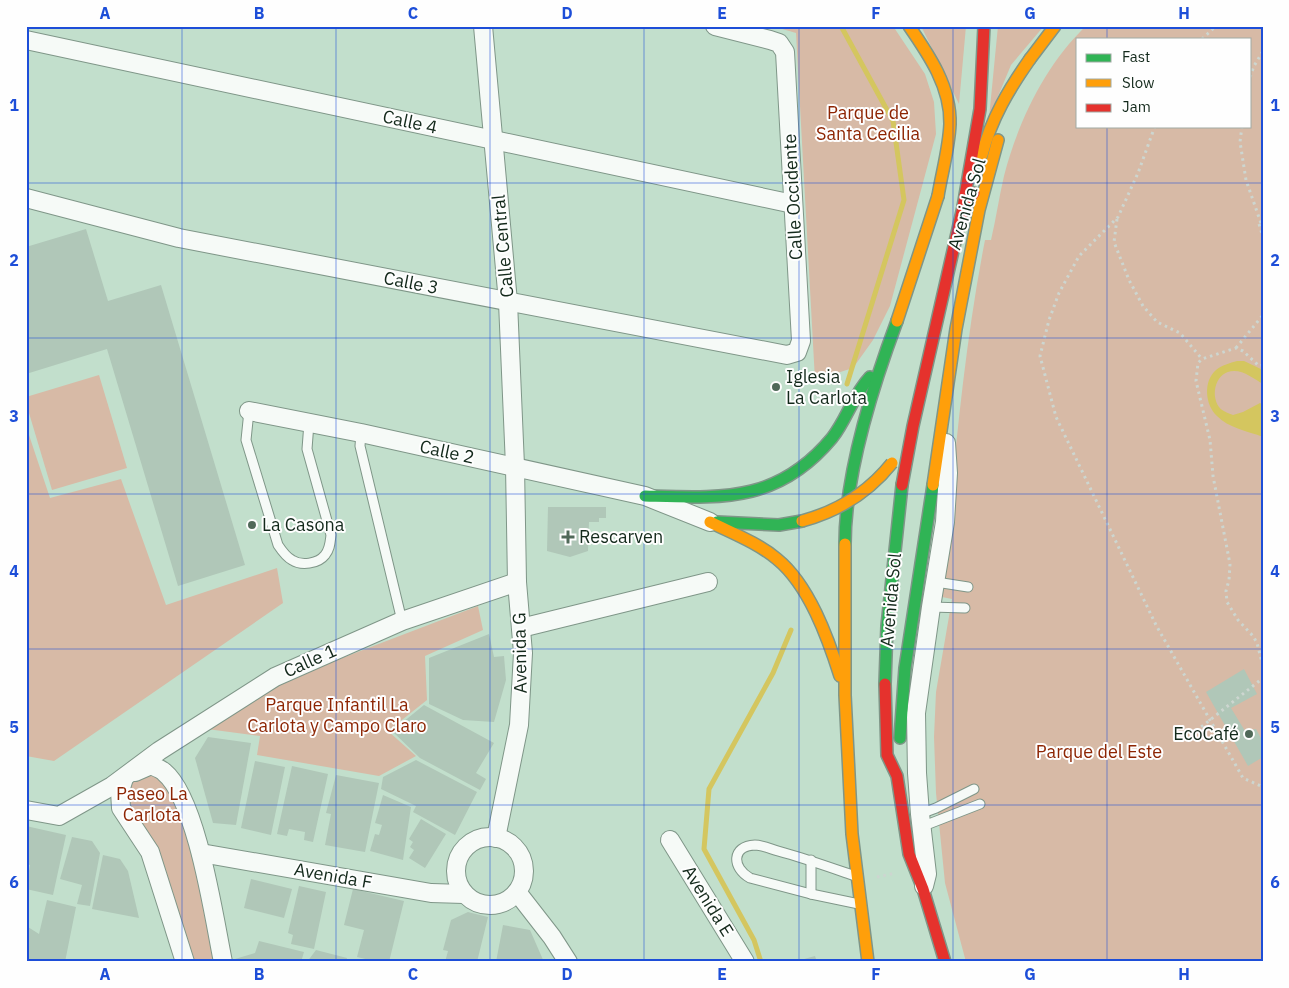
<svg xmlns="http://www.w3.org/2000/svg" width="1289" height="988" viewBox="0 0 1289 988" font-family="'IBM Plex Sans',sans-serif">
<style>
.green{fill:#d7baa6;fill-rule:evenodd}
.water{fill:#d4c65f}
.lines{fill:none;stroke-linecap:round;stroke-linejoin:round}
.stream{stroke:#d4c65f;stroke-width:5}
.building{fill:#b0c7b8}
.lane-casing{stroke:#7f9688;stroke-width:11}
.street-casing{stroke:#7f9688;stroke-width:20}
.fast-casing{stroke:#7f9688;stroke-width:14}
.slow-casing{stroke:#7f9688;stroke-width:14}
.jam-casing{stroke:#7f9688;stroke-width:14}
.path{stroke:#cdd6d0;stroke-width:3;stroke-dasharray:2.5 4;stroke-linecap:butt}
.lane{stroke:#f6faf7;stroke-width:9}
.street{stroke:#f6faf7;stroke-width:18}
.fast{stroke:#30b455;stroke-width:11}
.slow{stroke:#ff9f0a;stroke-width:11}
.jam{stroke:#e5322d;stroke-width:11}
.slow-bridge-casing{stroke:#7f9688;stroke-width:14;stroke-linecap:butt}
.slow-bridge{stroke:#ff9f0a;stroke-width:11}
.grid{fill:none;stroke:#1d4ed8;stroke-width:1;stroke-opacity:0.55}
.poi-dot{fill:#506959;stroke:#fefefe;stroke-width:2}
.labels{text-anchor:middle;stroke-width:4;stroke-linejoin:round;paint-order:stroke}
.park-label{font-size:18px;fill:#8d2503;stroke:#fefefe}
.street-label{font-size:18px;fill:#13291b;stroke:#fefefe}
.poi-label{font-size:18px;fill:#13291b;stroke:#fefefe;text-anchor:start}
.neatline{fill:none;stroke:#1d4ed8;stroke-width:2}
.grid-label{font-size:16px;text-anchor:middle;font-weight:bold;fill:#1d4ed8}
</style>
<rect width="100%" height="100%" fill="#c2dfcc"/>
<g class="green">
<path d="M772,26H893L925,74L934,102L936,134L890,306L873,340L853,368L815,380L796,33Z"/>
<path d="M921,26H966L959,104Z"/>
<path d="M998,26H1044L1011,65L989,118Z"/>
<path d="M1086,26H1263V962H966L945,883L936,793L934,737L936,692L952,599L942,597C953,478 962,358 985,240H991C996,219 999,197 1004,176C1018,122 1045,65 1086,26ZM1078,39H1250V126H1078Z"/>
<path d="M99,375L127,468L52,490L26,403V397Z"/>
<path d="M26,426L50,498L121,479L166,605L277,568L283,603L54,761L26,756Z"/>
<path d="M478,606L483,630L425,656L427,700L388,731L416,756L379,776L257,755L260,736L207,729L287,679Z"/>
<path d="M151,765L172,780L223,962H185L120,791Z"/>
</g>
<path class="water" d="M1237,361H1244L1263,370V384C1254,379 1245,371 1234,371C1216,371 1210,394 1219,407C1222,411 1228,413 1233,415L1243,412L1260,403L1263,405V437C1248,431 1228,428 1217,416C1205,405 1203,381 1216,370C1222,365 1230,363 1237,361Z"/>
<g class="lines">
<g class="stream">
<path d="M841,26L893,121L904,200L847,384"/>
<path d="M761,962L754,940L704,849L709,789L773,673L791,630"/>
</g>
</g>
<g class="building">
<path d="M86,229L108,301L161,285L245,565L178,586L107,349L26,374V247Z"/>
<path d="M548,507H606V518H599V522H589L588,551L570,557L547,551Z"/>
<path d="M489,634L494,657L504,656L506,680L494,722L463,720L429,704V658Z"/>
<path d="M1244,669L1257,694L1231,708L1245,731L1256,729L1263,742V757L1248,766L1206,692Z"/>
<path d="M424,705L494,743L476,773L486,779L480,790L420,758L392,731Z"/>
<path d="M208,737L251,743L236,825L213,823L195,758Z"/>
<path d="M416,760L477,792L455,835L413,812L416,806L381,789L383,777Z"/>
<path d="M255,761L285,767L271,835L241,828Z"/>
<path d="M292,766L328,774L313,842L304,840L305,832L289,829L287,836L277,834Z"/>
<path d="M336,775L379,783L365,852L325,845L331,814L326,813Z"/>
<path d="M383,795L411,807L403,860L370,851L375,834L379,835L382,825L375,823Z"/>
<path d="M421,819L446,834L425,868L409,858L414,850L410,847L413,842L409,839Z"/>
<path d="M26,826L66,835L53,895L26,889L30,865L26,864Z"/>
<path d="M72,837L92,841L100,853L90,906L77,904L82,885L60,879Z"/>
<path d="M103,855L120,859L128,871L139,918L92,909Z"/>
<path d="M251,879L292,889L284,918L244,908Z"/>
<path d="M299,886L326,892L314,949L291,944L293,935L288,933Z"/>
<path d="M353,889L404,901L389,962H378L357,957L364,930L344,925Z"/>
<path d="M47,900L76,907L65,962H26V931L28,927L39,934Z"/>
<path d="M468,912L488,917L477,962H445L448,951L443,950L451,920Z"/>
<path d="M503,925L530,930L544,962H496Z"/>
<path d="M259,941L304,952L301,962H236L235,959L255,953Z"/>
<path d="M316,950L347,958L346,962H307Z"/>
<path d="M815,956L817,962H797V961Z"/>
</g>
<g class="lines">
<defs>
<g id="lane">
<path d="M249,411L246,440L278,545C282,551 286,557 292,560C301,566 318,564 325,555C330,549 330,543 331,535L307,449L309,423"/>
<path d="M361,433L360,446L402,621"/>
<path d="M936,582L968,587"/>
<path d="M931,607L965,608"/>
<path d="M920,814L936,808L974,789"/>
<path d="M921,827L980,804"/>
<path d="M855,876C829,867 804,858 778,851C771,849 762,845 755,845C731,846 732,868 750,878L811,894L859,904"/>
<path d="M811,894V860"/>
</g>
<g id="street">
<path d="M483,26L508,302L515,466L517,582L523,653L519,725L496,838"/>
<path d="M26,40L793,204"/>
<path d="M26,198L179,238L787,355L797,352L801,341L785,52L779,43L770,40L715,26"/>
<path d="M249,411L361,433L645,496L710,522"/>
<path d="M521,628L708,582"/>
<path d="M135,772L151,765C155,767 161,769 164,772C197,799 214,918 223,962"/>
<path d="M124,778L120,791L121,808L150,852L185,962"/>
<path d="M26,810L59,816L112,786L159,751L275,677L402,621L517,582"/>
<circle cx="490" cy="871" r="34"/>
<path d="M670,840L745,962"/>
<path d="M201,853L431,893L464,894"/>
<path d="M924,886L927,874L920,814L917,773L916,713L931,607L945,522L948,473L946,443"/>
<path d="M517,892L552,937L568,962"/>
</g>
<g id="fast">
<path d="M645,496C722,498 778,503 832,438C847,419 853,395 870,377"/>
<path d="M717,522L779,525L802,521"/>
<path d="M845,544C845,473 872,388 897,321"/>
<path d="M885,684L887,626L902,485"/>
<path d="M900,738L905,668L933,485"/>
</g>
<g id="slow">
<path d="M909,26C929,55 951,87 950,124C949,148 942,172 938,196"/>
<path d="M1030,59L1055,26"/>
<path d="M982,155C991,119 1009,89 1030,59"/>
<path d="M897,321L938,196"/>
<path d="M933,485L956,329L979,210L998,140"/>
<path d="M710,522C732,533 758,543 777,559C809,585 828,638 840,676"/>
<path d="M845,544V695L852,834L868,962"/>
</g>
<g id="jam">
<path d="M963,207L980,109L984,26"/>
<path d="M902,485L913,426L963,207L974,193"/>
<path d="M885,684L887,755L897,776L909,854L923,889L945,962"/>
</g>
</defs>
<use href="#lane" class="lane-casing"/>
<use href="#street" class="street-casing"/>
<use href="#fast" class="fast-casing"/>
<use href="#slow" class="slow-casing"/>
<use href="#jam" class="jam-casing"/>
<g class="path">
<path d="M1202,39L1216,26"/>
<path d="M1250,77L1254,66L1263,51"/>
<path d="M1155,126L1138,173L1118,217L1079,256L1059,293L1049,320L1040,356L1056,417L1156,625L1243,778L1263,787"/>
<path d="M1242,126L1240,142L1246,180L1263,229"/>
<path d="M1117,219L1114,242L1129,280L1143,306L1157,322L1180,333L1202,359"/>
<path d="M1259,224L1263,237"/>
<path d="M1236,348L1263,315"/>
<path d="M1263,365L1259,366L1243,351L1236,348L1202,359L1198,363L1196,381L1210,440L1213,476L1230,564L1229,580L1226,591L1227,602L1238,620L1253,636L1257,643L1263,666"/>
<path d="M1191,735L1263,678"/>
<path d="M877,877L896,873"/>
</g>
<use href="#lane" class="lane"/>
<use href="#street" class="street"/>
<use href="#fast" class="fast"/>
<use href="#slow" class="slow"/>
<use href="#jam" class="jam"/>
<defs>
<path id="slow-bridge" d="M802,521C839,511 868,493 892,463"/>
</defs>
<use href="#slow-bridge" class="slow-bridge-casing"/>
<use href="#slow-bridge" class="slow-bridge"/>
</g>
<path class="grid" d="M182,26V962M336,26V962M490,26V962M644,26V962M799,26V962M953,26V962M1107,26V39M1107,126V962M26,183H1263M26,338H1263M26,494H1263M26,649H1263M26,805H1263"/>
<g class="poi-dot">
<circle cx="776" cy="387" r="5"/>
<circle cx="252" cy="525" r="5"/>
<path d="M565.5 529.5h5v5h5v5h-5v5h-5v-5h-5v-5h5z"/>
<circle cx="1249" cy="734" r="5"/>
</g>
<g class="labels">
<g class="park-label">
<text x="868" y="119">Parque de<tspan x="868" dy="21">Santa Cecilia</tspan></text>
<text x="337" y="711">Parque Infantil La<tspan x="337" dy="21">Carlota y Campo Claro</tspan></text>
<text x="1099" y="758">Parque del Este</text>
<text x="152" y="800">Paseo La<tspan x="152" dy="21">Carlota</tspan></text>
</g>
<g class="street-label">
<text transform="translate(410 122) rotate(12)" y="6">Calle 4</text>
<text transform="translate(793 197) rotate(-93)" y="6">Calle Occidente</text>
<text transform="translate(967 204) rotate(-74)" y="6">Avenida Sol</text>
<text transform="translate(503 246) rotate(-95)" y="6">Calle Central</text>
<text transform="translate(411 283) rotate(11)" y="6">Calle 3</text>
<text transform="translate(447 452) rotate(12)" y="6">Calle 2</text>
<text transform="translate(891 600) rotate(-85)" y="6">Avenida Sol</text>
<text transform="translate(520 653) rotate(-91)" y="6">Avenida G</text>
<text transform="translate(310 661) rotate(-24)" y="6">Calle 1</text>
<text transform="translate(333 876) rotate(10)" y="6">Avenida F</text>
<text transform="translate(708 901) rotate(58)" y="6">Avenida E</text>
</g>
<g class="poi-label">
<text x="786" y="383">Iglesia<tspan x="786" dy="21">La Carlota</tspan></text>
<text x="262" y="531">La Casona</text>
<text x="579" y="543">Rescarven</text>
<text x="1239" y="740" text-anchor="end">EcoCafé</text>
</g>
</g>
<rect width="1289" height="988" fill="none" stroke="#fefefe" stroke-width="55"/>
<rect x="1076" y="38" width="175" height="90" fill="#fefefe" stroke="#a0a9a3"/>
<rect x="1086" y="54" width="25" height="8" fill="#30b455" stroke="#a0a9a3"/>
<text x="1122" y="62" font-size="15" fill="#13291b">Fast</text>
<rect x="1086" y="79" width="25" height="8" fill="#ff9f0a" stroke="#a0a9a3"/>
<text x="1122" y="88" font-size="15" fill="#13291b">Slow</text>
<rect x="1086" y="104" width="25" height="8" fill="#e5322d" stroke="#a0a9a3"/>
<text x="1122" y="112" font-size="15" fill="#13291b">Jam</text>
<rect x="28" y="28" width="1234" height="932" class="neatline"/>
<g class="grid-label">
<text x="105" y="19">A</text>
<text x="259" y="19">B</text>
<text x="413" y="19">C</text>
<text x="567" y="19">D</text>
<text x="722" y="19">E</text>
<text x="876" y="19">F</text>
<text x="1030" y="19">G</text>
<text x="1184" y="19">H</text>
<text x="14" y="111">1</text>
<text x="1275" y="111">1</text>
<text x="14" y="266">2</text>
<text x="1275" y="266">2</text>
<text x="14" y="422">3</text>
<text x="1275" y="422">3</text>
<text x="14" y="577">4</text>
<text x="1275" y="577">4</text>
<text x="14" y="733">5</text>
<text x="1275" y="733">5</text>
<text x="14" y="888">6</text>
<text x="1275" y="888">6</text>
<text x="105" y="980">A</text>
<text x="259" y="980">B</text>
<text x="413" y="980">C</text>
<text x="567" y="980">D</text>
<text x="722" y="980">E</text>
<text x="876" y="980">F</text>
<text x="1030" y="980">G</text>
<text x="1184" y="980">H</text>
</g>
</svg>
